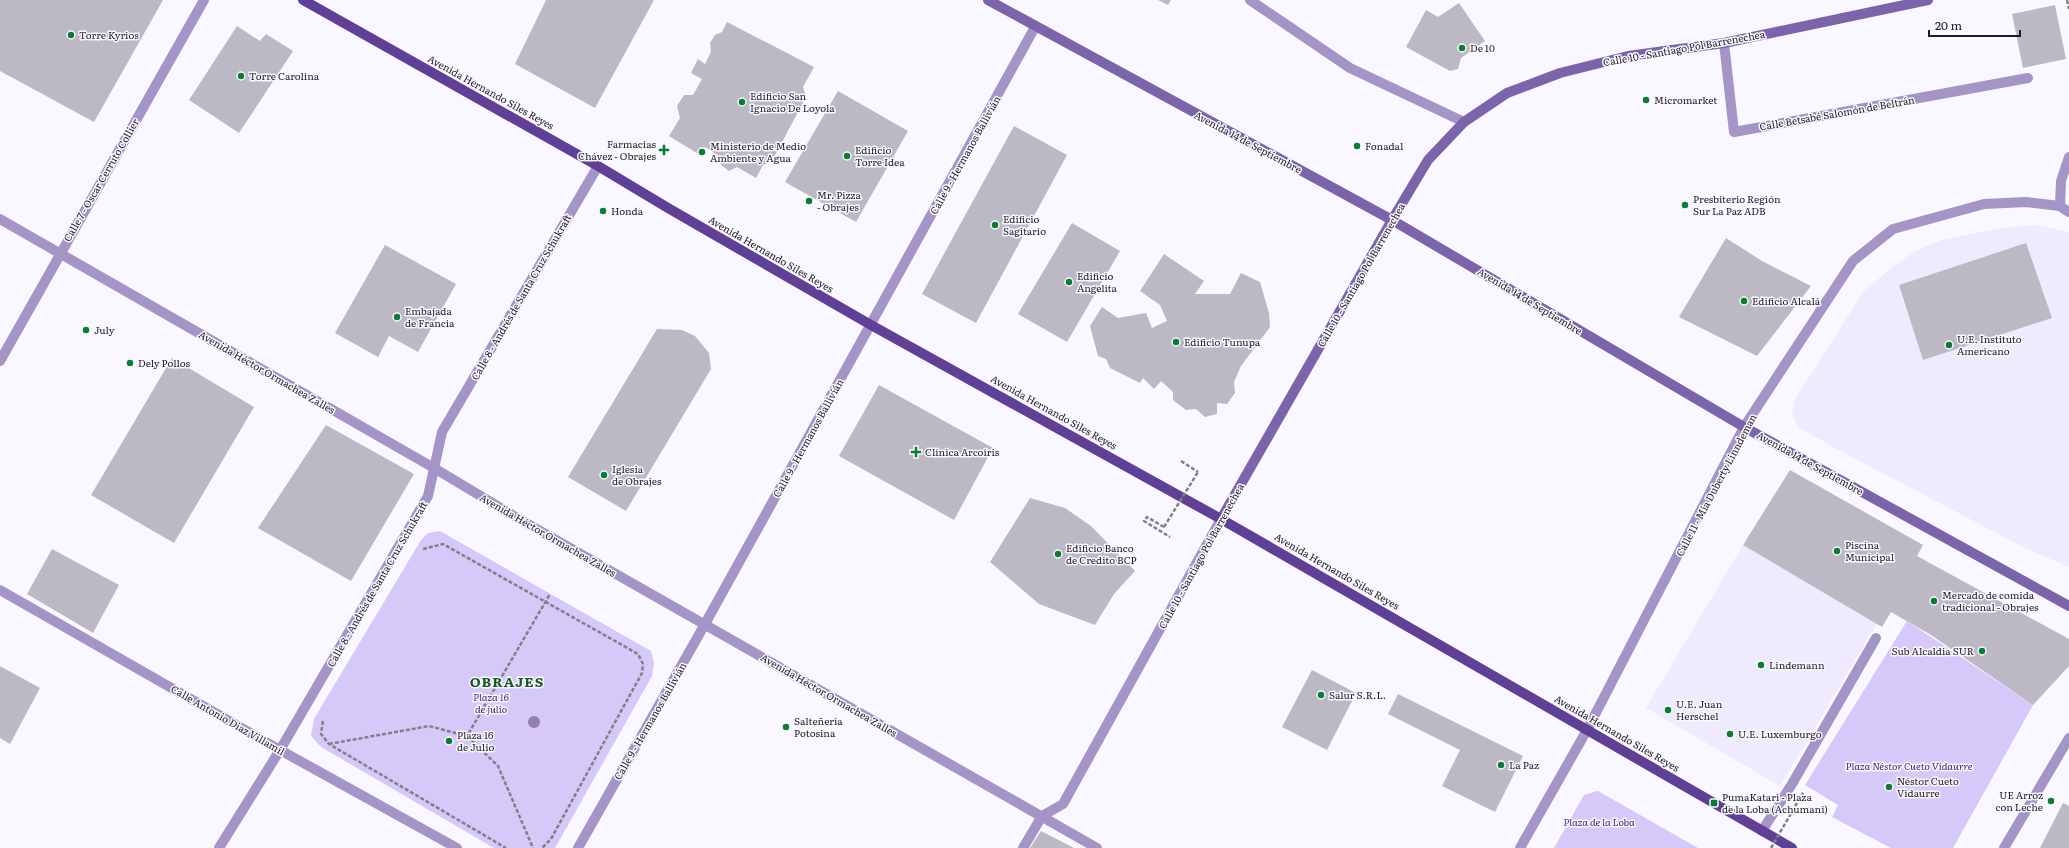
<svg xmlns="http://www.w3.org/2000/svg" width="2069" height="848" viewBox="0 0 2069 848" font-family="Literata,serif">
<style>
.built{fill:#f0eafe}
.green{fill:#d6c8f9}
.building{fill:#bcb9c4}
.lines{fill:none;stroke-linecap:round;stroke-linejoin:round}
.path{stroke:#818085;stroke-width:2.5;stroke-dasharray:4 2;stroke-linecap:butt}
.service{stroke:#a495c6;stroke-width:10}
.pedestrian{stroke:#a495c6;stroke-width:10}
.minor{stroke:#a495c6;stroke-width:10}
.tertiary{stroke:#a495c6;stroke-width:10}
.secondary{stroke:#7c64ab;stroke-width:10}
.primary{stroke:#603f96;stroke-width:10}
.path-bridge{stroke:#818085;stroke-width:2.5;stroke-dasharray:4 2;stroke-linecap:butt}
.tree{fill:#9380b0}
.poi-dot{fill:#0c7c32;stroke:#f9f7ff;stroke-width:1.5}
.labels{text-anchor:middle;stroke-width:3;stroke-linejoin:round;paint-order:stroke}
.poi-label{font-size:10px;fill:#1e1d21;stroke:#f9f7ff;text-anchor:start}
.street-label{font-size:10px;fill:#1e1d21;stroke:#f9f7ff}
.park-label{font-size:10px;font-style:italic;fill:#401f6f;stroke:#f9f7ff}
.district-label{font-size:14px;font-weight:bold;letter-spacing:1px;fill:#185727;stroke:#f9f7ff}
</style>
<rect width="100%" height="100%" fill="#f9f7ff"/>
<g class="built">
<path d="M2035,225L2069,232V567L2023,547L1835,448L1798,427L1792,414L1795,399L1864,291L1890,269L1914,252L1941,240L2001,228Z"/>
<path d="M1743,545L1877,623L1780,786L1646,708Z"/>
</g>
<g class="green">
<path d="M440,531L651,651L654,663L652,676L555,848H494L321,747L311,736L314,719L421,540L428,533Z"/>
<path d="M1907,621L2033,705L1953,848H1891L1832,817L1838,805L1805,785Z"/>
<path d="M1597,791H1598L1698,848H1554L1584,795Z"/>
</g>
<g class="building">
<path d="M0,0H163L94,122L0,71Z"/>
<path d="M546,0H654L595,108L515,64Z"/>
<path d="M1158,0H1171L1168,5Z"/>
<path d="M1459,3L1485,41L1461,58L1458,69L1450,71L1406,47L1426,10L1438,17Z"/>
<path d="M2055,5L2066,59L2023,68L2012,14Z"/>
<path d="M727,22L814,67L803,87L806,97L772,161L763,165L756,178L737,167L729,171L721,165L719,156L705,147L700,155L669,136L680,118L677,106L684,95H693L702,79L691,73L698,59L705,64L711,52L710,43L715,35L722,32Z"/>
<path d="M237,26L260,41L266,34L293,51L239,133L189,100Z"/>
<path d="M838,91L908,131L856,222L785,182Z"/>
<path d="M1014,126L1067,155L976,323L922,294Z"/>
<path d="M1072,223L1120,251L1067,342L1018,314Z"/>
<path d="M1726,238L1762,261L1811,286L1757,356L1679,317Z"/>
<path d="M2026,243L2052,318L1923,360L1899,285Z"/>
<path d="M385,245L456,284L418,352L389,336L378,357L335,333Z"/>
<path d="M1164,254L1204,281L1195,294H1230L1241,273L1260,282L1269,313L1270,327L1241,366L1234,382L1235,393L1227,404L1217,403V414L1205,417L1196,409L1186,410L1173,400V392L1161,381L1154,389L1143,378L1140,383L1110,368L1106,359L1098,356L1090,326L1102,307L1118,318L1146,313L1152,328L1167,321L1160,305L1140,291Z"/>
<path d="M657,329L682,330L695,336L709,353L711,369L626,511L568,477Z"/>
<path d="M172,358L254,407L174,543L91,495Z"/>
<path d="M879,385L993,448L954,520L839,456Z"/>
<path d="M326,425L414,474L351,581L258,528Z"/>
<path d="M1790,470L1923,545L1917,556L2069,639V666L2033,705L1931,635L1891,612L1882,627L1743,545Z"/>
<path d="M1030,498L1065,508L1091,526L1135,571L1114,594L1095,625L1039,604L990,562Z"/>
<path d="M52,549L119,585L93,633L27,594Z"/>
<path d="M0,666L40,688L10,744L0,738Z"/>
<path d="M1312,670L1356,693L1327,750L1282,727Z"/>
<path d="M1398,694L1523,756L1495,812L1442,786L1460,750L1388,714Z"/>
<path d="M2063,803L2069,806V848H2040Z"/>
<path d="M1041,831L1074,848H1030Z"/>
</g>
<g class="lines">
<g class="path">
<path d="M2067,0L2069,9"/>
<path d="M1181,461L1198,472"/>
<path d="M1164,527L1147,517L1144,521L1170,537"/>
<path d="M423,549L443,544L638,654L643,664L642,673L551,839L542,848"/>
<path d="M323,721L321,734L329,744L506,848"/>
<path d="M467,736L498,766L533,848"/>
<path d="M329,744L429,726L467,736L550,594"/>
</g>
<path class="service" d="M1724,43L1734,132L2028,78"/>
<path class="pedestrian" d="M1762,831L1792,784L1876,638"/>
<g class="minor">
<path d="M1250,0L1350,68L1464,122"/>
<path d="M2060,206L2061,181L2069,157"/>
<path d="M0,361L204,0"/>
<path d="M0,590L280,750L457,848"/>
<path d="M1587,730L1744,427L1853,261L1893,229L1984,204L2026,202L2060,206L2069,212"/>
<path d="M219,848L280,750L428,496L442,432L598,166"/>
<path d="M578,848L705,624L1035,27"/>
<path d="M1023,848L1042,816"/>
<path d="M2004,848L2069,738"/>
</g>
<g class="tertiary">
<path d="M0,219L434,468L514,516L1097,848"/>
<path d="M1042,816L1063,804L1221,519"/>
<path d="M1520,848L1587,730"/>
</g>
<g class="secondary">
<path d="M988,0L1392,220L1744,427L2069,606"/>
<path d="M1221,519L1392,220L1428,160L1464,122L1507,93L1560,73L1628,56L1724,43L1928,0"/>
</g>
<path class="primary" d="M303,0L598,166L668,208L871,325L1221,519L1792,848"/>
<g class="path-bridge">
<path d="M1164,527L1198,472"/>
<path d="M1771,848L1804,791"/>
</g>
</g>
<circle class="tree" cx="534" cy="722" r="6"/>
<g class="poi-dot">
<circle cx="71" cy="35" r="4"/>
<circle cx="1462" cy="48" r="4"/>
<circle cx="241" cy="76" r="4"/>
<circle cx="1646" cy="100" r="4"/>
<circle cx="742" cy="102" r="4"/>
<circle cx="1357" cy="146" r="4"/>
<path d="M662 144h4v4h4v4h-4v4h-4v-4h-4v-4h4z"/>
<circle cx="702" cy="152" r="4"/>
<circle cx="847" cy="156" r="4"/>
<circle cx="809" cy="201" r="4"/>
<circle cx="1685" cy="205" r="4"/>
<circle cx="603" cy="211" r="4"/>
<circle cx="995" cy="225" r="4"/>
<circle cx="1069" cy="282" r="4"/>
<circle cx="1744" cy="301" r="4"/>
<circle cx="397" cy="317" r="4"/>
<circle cx="86" cy="330" r="4"/>
<circle cx="1176" cy="342" r="4"/>
<circle cx="1949" cy="345" r="4"/>
<circle cx="130" cy="363" r="4"/>
<path d="M914 446h4v4h4v4h-4v4h-4v-4h-4v-4h4z"/>
<circle cx="604" cy="475" r="4"/>
<circle cx="1837" cy="551" r="4"/>
<circle cx="1058" cy="554" r="4"/>
<circle cx="1934" cy="601" r="4"/>
<circle cx="1982" cy="651" r="4"/>
<circle cx="1761" cy="665" r="4"/>
<circle cx="1321" cy="695" r="4"/>
<circle cx="1668" cy="710" r="4"/>
<circle cx="786" cy="727" r="4"/>
<circle cx="1730" cy="734" r="4"/>
<circle cx="449" cy="741" r="4"/>
<circle cx="1501" cy="765" r="4"/>
<circle cx="1889" cy="787" r="4"/>
<circle cx="2051" cy="801" r="4"/>
<rect x="1710" y="799" width="8" height="8" rx="2"/>
</g>
<g class="labels">
<g class="poi-label">
<text x="79" y="39">Torre Kyrios</text>
<text x="1470" y="52">De 10</text>
<text x="249" y="80">Torre Carolina</text>
<text x="750" y="100">Edificio San<tspan x="750" dy="12">Ignacio De Loyola</tspan></text>
<text x="1654" y="104">Micromarket</text>
<text x="656" y="148" text-anchor="end">Farmacias<tspan x="656" dy="12">Chávez - Obrajes</tspan></text>
<text x="710" y="150">Ministerio de Medio<tspan x="710" dy="12">Ambiente y Agua</tspan></text>
<text x="1365" y="150">Fonadal</text>
<text x="855" y="154">Edificio<tspan x="855" dy="12">Torre Idea</tspan></text>
<text x="817" y="199">Mr. Pizza<tspan x="817" dy="12">- Obrajes</tspan></text>
<text x="1693" y="203">Presbiterio Región<tspan x="1693" dy="12">Sur La Paz ADB</tspan></text>
<text x="611" y="215">Honda</text>
<text x="1003" y="223">Edificio<tspan x="1003" dy="12">Sagitario</tspan></text>
<text x="1077" y="280">Edificio<tspan x="1077" dy="12">Angelita</tspan></text>
<text x="1752" y="305">Edificio Alcalá</text>
<text x="405" y="315">Embajada<tspan x="405" dy="12">de Francia</tspan></text>
<text x="94" y="334">July</text>
<text x="1957" y="343">U.E. Instituto<tspan x="1957" dy="12">Americano</tspan></text>
<text x="1184" y="346">Edificio Tunupa</text>
<text x="138" y="367">Dely Pollos</text>
<text x="925" y="456">Clínica Arcoíris</text>
<text x="612" y="473">Iglesia<tspan x="612" dy="12">de Obrajes</tspan></text>
<text x="1845" y="549">Piscina<tspan x="1845" dy="12">Municipal</tspan></text>
<text x="1066" y="552">Edificio Banco<tspan x="1066" dy="12">de Credito BCP</tspan></text>
<text x="1942" y="599">Mercado de comida<tspan x="1942" dy="12">tradicional - Obrajes</tspan></text>
<text x="1974" y="655" text-anchor="end">Sub Alcaldia SUR</text>
<text x="1769" y="669">Lindemann</text>
<text x="1329" y="699">Salur S.R.L.</text>
<text x="1676" y="708">U.E. Juan<tspan x="1676" dy="12">Herschel</tspan></text>
<text x="794" y="725">Salteñería<tspan x="794" dy="12">Potosina</tspan></text>
<text x="1738" y="738">U.E. Luxemburgo</text>
<text x="457" y="739">Plaza 16<tspan x="457" dy="12">de Julio</tspan></text>
<text x="1509" y="769">La Paz</text>
<text x="1897" y="785">Néstor Cueto<tspan x="1897" dy="12">Vidaurre</tspan></text>
<text x="2043" y="799" text-anchor="end">UE Arroz<tspan x="2043" dy="12">con Leche</tspan></text>
<text x="1722" y="801">PumaKatari - Plaza<tspan x="1722" dy="12">de la Loba (Achumani)</tspan></text>
</g>
<g class="street-label">
<text transform="translate(1684 48) rotate(-10)" y="4">Calle 10 - Santiago Pol Barrenechea</text>
<text transform="translate(491 92) rotate(29)" y="4">Avenida Hernando Siles Reyes</text>
<text transform="translate(1837 113) rotate(-10)" y="4">Calle Betsabé Salomón de Beltrán</text>
<text transform="translate(1248 142) rotate(28)" y="4">Avenida 14 de Septiembre</text>
<text transform="translate(965 155) rotate(-61)" y="4">Calle 9 - Hermanos Ballivián</text>
<text transform="translate(101 180) rotate(-60)" y="4">Calle 7 - Oscar Cerruto Collier</text>
<text transform="translate(771 254) rotate(30)" y="4">Avenida Hernando Siles Reyes</text>
<text transform="translate(1361 275) rotate(-60)" y="4">Calle 10 - Santiago Pol Barrenechea</text>
<text transform="translate(521 297) rotate(-60)" y="4">Calle 8 - Andrés de Santa Cruz Schukraft</text>
<text transform="translate(1530 301) rotate(31)" y="4">Avenida 14 de Septiembre</text>
<text transform="translate(267 372) rotate(30)" y="4">Avenida Héctor Ormachea Zalles</text>
<text transform="translate(1054 412) rotate(29)" y="4">Avenida Hernando Siles Reyes</text>
<text transform="translate(808 438) rotate(-61)" y="4">Calle 9 - Hermanos Ballivián</text>
<text transform="translate(1810 463) rotate(29)" y="4">Avenida 14 de Septiembre</text>
<text transform="translate(1716 485) rotate(-62)" y="4">Calle 11 - Mia Duberty Linndeman</text>
<text transform="translate(548 535) rotate(30)" y="4">Avenida Héctor Ormachea Zalles</text>
<text transform="translate(1201 556) rotate(-61)" y="4">Calle 10 - Santiago Pol Barrenechea</text>
<text transform="translate(1337 571) rotate(30)" y="4">Avenida Hernando Siles Reyes</text>
<text transform="translate(377 584) rotate(-60)" y="4">Calle 8 - Andrés de Santa Cruz Schukraft</text>
<text transform="translate(829 695) rotate(30)" y="4">Avenida Héctor Ormachea Zalles</text>
<text transform="translate(228 720) rotate(30)" y="4">Calle Antonio Diaz Villamil</text>
<text transform="translate(650 721) rotate(-60)" y="4">Calle 9 - Hermanos Ballivián</text>
<text transform="translate(1617 733) rotate(30)" y="4">Avenida Hernando Siles Reyes</text>
</g>
<g class="park-label">
<text x="491" y="701">Plaza 16<tspan x="491" dy="12">de julio</tspan></text>
<text x="1909" y="770">Plaza Néstor Cueto Vidaurre</text>
<text x="1599" y="826">Plaza de la Loba</text>
</g>
<g class="district-label">
<text x="507" y="687">OBRAJES</text>
</g>
</g>
<path d="M1929 30v6h91v-6" fill="none" stroke="#1e1d21" stroke-width="2"/>
<text x="1935" y="30" font-size="12" fill="#1e1d21" stroke="#f9f7ff" stroke-width="3" paint-order="stroke">20 m</text>
</svg>
